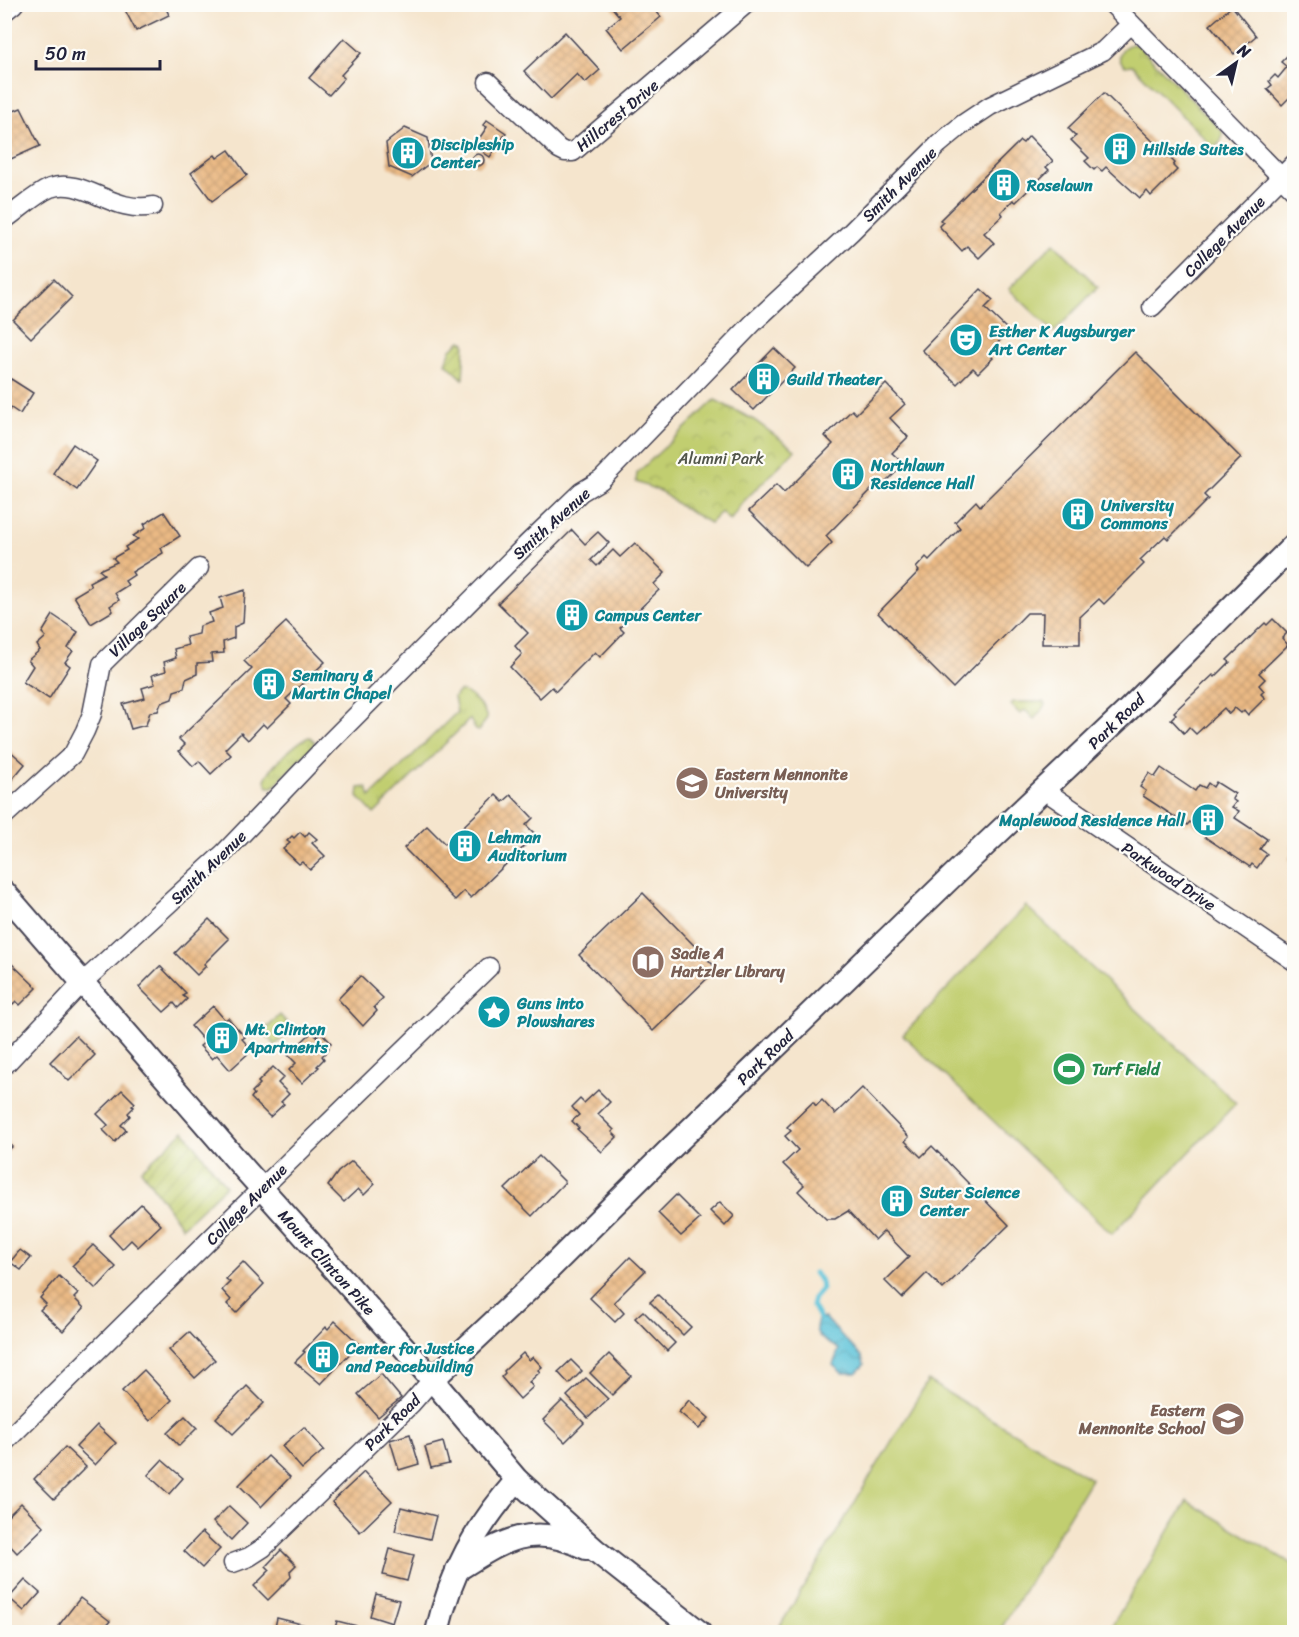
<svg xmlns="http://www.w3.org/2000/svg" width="1299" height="1637" viewBox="0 0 1299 1637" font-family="Sriracha,sans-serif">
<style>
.grass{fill:url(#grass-tufts);stroke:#727856;stroke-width:1.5}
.park{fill:url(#park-crowns);stroke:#727856;stroke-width:1.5}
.garden{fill:url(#garden-furrows);stroke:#727856;stroke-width:1.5}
.pitch{fill:#c1ce70;stroke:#727856;stroke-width:1.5}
.water{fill:url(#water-waves);stroke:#3f728a;stroke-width:1.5}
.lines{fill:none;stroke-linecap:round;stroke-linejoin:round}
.stream{stroke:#5cc3d9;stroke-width:5}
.building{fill:url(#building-cross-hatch)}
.minor-casing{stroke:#423f51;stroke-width:21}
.tertiary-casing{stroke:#423f51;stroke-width:26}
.minor{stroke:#fff;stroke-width:18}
.tertiary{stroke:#fff;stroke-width:22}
.labels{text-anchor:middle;stroke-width:4.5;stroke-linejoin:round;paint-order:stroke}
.street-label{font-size:16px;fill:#22223b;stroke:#fdfcf7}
.culture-label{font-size:16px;font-weight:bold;fill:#0d838f;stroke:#fdfcf7;text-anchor:start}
.park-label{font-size:16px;fill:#52564b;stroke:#fdfcf7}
.education-label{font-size:16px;font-weight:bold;fill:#785e54;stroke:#fdfcf7;text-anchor:start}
.leisure-label{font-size:16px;font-weight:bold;fill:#27864d;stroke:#fdfcf7;text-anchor:start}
</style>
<defs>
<pattern id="grass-tufts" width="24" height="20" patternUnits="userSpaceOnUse" patternTransform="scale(1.5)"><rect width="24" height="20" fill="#c1ce70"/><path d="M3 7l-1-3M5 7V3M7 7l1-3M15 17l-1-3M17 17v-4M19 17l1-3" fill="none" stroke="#a6b162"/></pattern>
<pattern id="park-crowns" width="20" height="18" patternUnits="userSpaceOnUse" patternTransform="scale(1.5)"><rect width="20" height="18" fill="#c1ce70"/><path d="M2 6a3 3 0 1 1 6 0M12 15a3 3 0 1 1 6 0" fill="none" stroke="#a6b162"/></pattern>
<pattern id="garden-furrows" width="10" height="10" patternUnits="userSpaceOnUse" patternTransform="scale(1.5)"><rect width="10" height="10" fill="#c1ce70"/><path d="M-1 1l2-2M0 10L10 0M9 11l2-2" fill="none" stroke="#a6b162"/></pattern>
<pattern id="water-waves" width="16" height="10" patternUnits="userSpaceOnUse" patternTransform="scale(1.5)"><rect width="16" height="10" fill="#5cc3d9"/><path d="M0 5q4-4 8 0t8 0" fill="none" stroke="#50a7bb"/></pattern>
<pattern id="building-cross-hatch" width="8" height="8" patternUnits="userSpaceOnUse" patternTransform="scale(1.5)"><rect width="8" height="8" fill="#eab984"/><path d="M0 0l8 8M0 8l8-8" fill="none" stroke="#c89f73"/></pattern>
</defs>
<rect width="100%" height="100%" fill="#fdfcf7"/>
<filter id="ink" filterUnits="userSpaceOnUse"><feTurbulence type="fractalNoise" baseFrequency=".0167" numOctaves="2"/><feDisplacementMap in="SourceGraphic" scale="12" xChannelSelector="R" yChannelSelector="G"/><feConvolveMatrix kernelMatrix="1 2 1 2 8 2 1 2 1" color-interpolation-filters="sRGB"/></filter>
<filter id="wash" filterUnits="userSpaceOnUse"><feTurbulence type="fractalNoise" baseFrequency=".008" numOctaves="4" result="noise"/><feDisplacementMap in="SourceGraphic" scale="24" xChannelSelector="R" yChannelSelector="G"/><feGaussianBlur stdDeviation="1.35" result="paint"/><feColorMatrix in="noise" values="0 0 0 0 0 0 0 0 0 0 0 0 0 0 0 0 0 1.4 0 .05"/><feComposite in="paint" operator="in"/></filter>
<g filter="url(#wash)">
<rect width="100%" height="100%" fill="#f5e5cd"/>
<g class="grass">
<path d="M1133,44L1139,46L1222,131C1224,140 1218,147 1210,150L1206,148L1207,141L1132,65L1125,66C1114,58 1121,46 1133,44Z"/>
<path d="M459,691C470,691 485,708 487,719L478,731L475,730L470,719L374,814L358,797L359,788L367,787L370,797L457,712L454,697Z"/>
<path d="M1013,702H1044L1046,705L1034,719L1025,710L1020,714L1011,705Z"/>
<path d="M310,737L315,742L313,746L273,787H268L265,780C268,769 299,739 310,737Z"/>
</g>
<g class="park">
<path d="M715,400L754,420L795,450L741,504L730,521L721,512L710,523L680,506L660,491L636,482L637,473Z"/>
<path d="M280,1015L293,1029L275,1045L263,1032Z"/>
</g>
<g class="garden">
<path d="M461,341L465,343L463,379L446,363L451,349Z"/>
<path d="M184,1131L226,1186L182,1227L141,1170Z"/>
</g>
<g class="pitch">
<path d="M1054,243L1098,287L1054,332L1009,289Z"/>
<path d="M1026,906L1236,1103L1112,1234L903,1035Z"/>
<path d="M928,1381L1091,1479L999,1632H779L777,1631Z"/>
<path d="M1187,1501L1294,1565V1632H1108Z"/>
</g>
<path class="water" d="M819,1318H825L862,1357L864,1365L856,1373H842L833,1365L839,1349C827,1342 809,1336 819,1318Z"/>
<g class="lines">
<path class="stream" d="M814,1273L821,1282L822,1289L814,1298L812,1305L819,1318"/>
</g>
<g id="blocks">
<g class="building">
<path d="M127,4H164L169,15L136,31L123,6Z"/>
<path d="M609,4H650L661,17L623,49L606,28L620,17Z"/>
<path d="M1292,4H1294V17L1287,9Z"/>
<path d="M1232,6L1256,36L1234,54L1210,25Z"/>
<path d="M565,32L600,70L585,83L577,74L551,99L524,71Z"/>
<path d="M344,38L361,53L341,75L344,78L329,95L309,78Z"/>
<path d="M1293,50L1294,52V93L1282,105L1267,89L1272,85L1269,81L1275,75L1278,78L1287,67L1281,62Z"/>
<path d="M1104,93L1175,163L1173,166L1177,170L1151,196L1147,191L1140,198L1106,167L1102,171L1097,167L1094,170L1085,161L1089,158L1071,140L1076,136L1068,128Z"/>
<path d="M21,108L40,146L4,162V115Z"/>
<path d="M487,120L506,133L490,157L474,146L487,127L483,125Z"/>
<path d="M405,128L428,138L431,162L412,177L389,167L386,143Z"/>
<path d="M1029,136L1053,161L1046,167L1049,170L1016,202L1013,200L1001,212L1003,215L984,233L994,243L979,258L967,246L962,251L939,226L943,222L940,220L1020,141L1023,143Z"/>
<path d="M229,150L247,175L212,201L191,173L215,155L217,158Z"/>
<circle cx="478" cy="160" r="6"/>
<path d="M54,279L72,297L31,338L13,320Z"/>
<path d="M981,289L993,300L985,308L1009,331L988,353L993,358L978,373L973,368L957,384L922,350Z"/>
<path d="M774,348L795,368L754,410L733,390Z"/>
<path d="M1135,352L1241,458L1204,495L1208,499L1168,539L1165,536L1140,560L1144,564L1104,604L1099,599L1080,617V644H1042L1043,613H1027L953,688L878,613L919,571L916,568L926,557L929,560L960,528L955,522L976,501L980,506Z"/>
<path d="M11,379L33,393L20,414L11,408L4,419V389Z"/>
<path d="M886,384L905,404L890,418L908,437L892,453L904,464L880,488L876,485L826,536L832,543L806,568L749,511L776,485L784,493L833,444L825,436L852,410L856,414Z"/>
<path d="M73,444L97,461L77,490L53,473Z"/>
<path d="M164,512L180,536L161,548L163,553L132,572L134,575L125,581L128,585L115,593L119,600L110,606L113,611L91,624L74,596L91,586L89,582L104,574L99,570L117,562L113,558L127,550L125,547L138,539L133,536L146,528L144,524Z"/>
<path d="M572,530L585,544L598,532L609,543L591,560L597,566L613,550L620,557L635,543L665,573L654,584L659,590L620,628L624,632L600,657L595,652L556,691L552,687L540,698L510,667L522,654L515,646L528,633L498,603Z"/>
<path d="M245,590L243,623L234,627V638L223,642L224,653L211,654L212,662L197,663V674L186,679L184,688L174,691L172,699L161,703L158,711L150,712L146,725L131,729L123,704L145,698L142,688L155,684L152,675L166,671L164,662L176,658L174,649L188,645L186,637L199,634L200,626L212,622L209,613L223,608L220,598Z"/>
<path d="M53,615L78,632L68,648L73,651L65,662L70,666L49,699L23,682L33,666L28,660L40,650L37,645L46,637L42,633Z"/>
<path d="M1273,619L1287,633L1282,638L1288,645L1259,673L1265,679L1259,685L1264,691L1261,694L1265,698L1248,715L1244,710L1241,713L1235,708L1229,714L1224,708L1196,734L1189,727L1184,733L1171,719L1176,714L1174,712L1213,675L1215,677L1230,662L1227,660L1265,623L1267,625Z"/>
<path d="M286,622L325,662L286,699L291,704L267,728L263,724L248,740L241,733L225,749L231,755L211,774L199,761L193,766L179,751L185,745L179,739L252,669L244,661Z"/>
<path d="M8,749L25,764L4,789V753Z"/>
<path d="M1161,768L1195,791L1199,785L1205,788L1208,783L1213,787L1216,782L1235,794L1232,799L1236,802L1232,807L1239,811L1235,818L1267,839L1260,849L1267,854L1257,868L1252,864L1250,867L1205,837L1207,833L1190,822L1187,825L1143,796L1146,791L1140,787L1149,773L1155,777Z"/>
<path d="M496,795L503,802L511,795L533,818L526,825L536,835L471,898L464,891L455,900L404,848L427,826L445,844Z"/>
<path d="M300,832L305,837L309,832L317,839L312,843L325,856L310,870L302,862L299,864L283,849L290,843L287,841L292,836L294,838Z"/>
<path d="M1294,841V863L1289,859L1294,850L1291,847Z"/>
<path d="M643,893L717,969L653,1031L579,955Z"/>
<path d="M209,919L229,939L204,964L206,966L197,975L175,953Z"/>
<path d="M12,964L37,988L20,1005L16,1001L8,1009L4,1006V967L8,969Z"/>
<path d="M160,966L186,993L183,996L187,999L178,1008L174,1003L164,1012L139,987Z"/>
<path d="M360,976L383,998L374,1007L377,1011L363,1026L338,999Z"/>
<path d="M213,1006L225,1020L228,1018L245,1037L242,1039L252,1050L230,1070L217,1055L212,1059L200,1046L205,1042L191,1026Z"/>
<path d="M312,1032L317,1037L321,1032L331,1043L327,1047L329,1049L322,1056L324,1059L317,1066L319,1067L302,1083L289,1070L296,1063L288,1055Z"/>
<path d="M76,1036L95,1055L69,1081L50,1062Z"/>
<path d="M273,1067L284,1077L278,1083L289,1094L281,1102L284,1104L270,1117L251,1098L254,1094L252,1092L260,1084L258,1082Z"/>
<path d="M862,1088L909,1137L905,1141L921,1157L932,1146L1009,1225L943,1289L927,1273L902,1298L885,1281L909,1257L884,1231L875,1240L848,1211L835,1219H826L798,1191L804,1185L783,1164L798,1150L785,1136L791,1131L787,1127L813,1102L816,1106L822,1100L835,1114Z"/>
<path d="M122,1090L135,1103L132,1106L134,1107L128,1113L130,1116L121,1125L126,1130L115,1142L103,1130L108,1125L97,1114Z"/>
<path d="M598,1090L610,1102L598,1114L614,1130L612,1132L617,1137L602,1152L577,1129L579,1128L572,1121L579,1115L572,1107L580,1099L584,1103Z"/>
<path d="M4,1139L12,1147L4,1154Z"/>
<path d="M539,1156L565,1182L532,1216L505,1189Z"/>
<path d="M352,1161L375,1184L364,1195L358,1189L344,1202L328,1186L338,1172Z"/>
<path d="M676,1195L700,1219L681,1236L658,1213Z"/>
<path d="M720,1202L734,1216L725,1226L710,1211Z"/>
<path d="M141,1204L161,1225L138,1247L131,1240L122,1249L109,1235Z"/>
<path d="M93,1245L116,1267L96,1289L72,1266Z"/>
<path d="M20,1250L31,1258L21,1270L10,1262Z"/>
<path d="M630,1257L645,1271L614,1302L624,1313L615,1322L590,1298Z"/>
<path d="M243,1262L264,1284L236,1313L227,1304L231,1300L222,1290L230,1282L226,1279Z"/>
<path d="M59,1276L78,1294L74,1298L84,1308L63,1331L40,1310L46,1304L40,1298Z"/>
<path d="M658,1295L691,1327L683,1335L650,1302Z"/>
<path d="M643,1311L675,1343L667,1351L635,1318Z"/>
<path d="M335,1321L359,1344L321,1384L295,1362L305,1352L303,1351L326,1327L328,1329Z"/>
<path d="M189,1332L215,1360L195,1378L169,1350Z"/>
<path d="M523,1353L529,1360L533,1357L542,1367L538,1370L540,1372L529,1382L533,1387L520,1399L501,1377L505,1373L504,1371Z"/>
<path d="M609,1354L631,1376L612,1395L590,1373Z"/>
<path d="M571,1360L582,1371L569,1384L558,1372Z"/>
<path d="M144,1370L172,1400L150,1421L122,1391Z"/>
<path d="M381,1374L401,1398L378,1417L358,1394Z"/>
<path d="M586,1378L608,1399L588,1418L567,1396Z"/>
<path d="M247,1386L264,1403L233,1434L216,1418Z"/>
<path d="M689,1400L709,1418L699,1429L679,1412Z"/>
<path d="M562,1401L584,1423L565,1442L543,1420Z"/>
<path d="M185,1416L197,1428L179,1446L167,1433Z"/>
<path d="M97,1425L116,1443L95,1465L76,1447Z"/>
<path d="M304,1427L324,1450L302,1469L282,1446Z"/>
<path d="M410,1434L419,1464L399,1470L390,1440Z"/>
<path d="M443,1442L449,1464L431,1468L425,1447Z"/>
<path d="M65,1447L86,1467L54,1499L34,1479Z"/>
<path d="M268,1456L290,1477L261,1507L239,1485Z"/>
<path d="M162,1460L183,1478L169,1494L148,1475Z"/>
<path d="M364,1472L392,1501L360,1532L332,1502Z"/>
<path d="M21,1503L44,1527L17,1553L5,1540V1519Z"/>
<path d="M229,1506L247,1523L231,1540L213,1522Z"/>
<path d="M401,1507L436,1516L430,1539L395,1531Z"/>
<path d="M202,1532L220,1549L202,1568L184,1551Z"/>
<path d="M390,1549L414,1555L407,1581L383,1575Z"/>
<path d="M281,1550L296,1565L290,1571L291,1577L268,1600L254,1586L270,1570L266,1566Z"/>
<path d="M25,1580L40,1593L24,1611L9,1598Z"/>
<path d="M376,1594L399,1600L392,1623L370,1616Z"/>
<path d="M80,1598L110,1621L101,1632H68L59,1625Z"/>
<path d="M277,1618L314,1627L313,1632H274Z"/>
<path d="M337,1621L365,1628L364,1632H334Z"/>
</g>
</g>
</g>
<g filter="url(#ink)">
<use href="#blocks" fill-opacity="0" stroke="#423f51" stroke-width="1.5"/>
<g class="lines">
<defs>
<g id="minor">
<path d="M1112,4L1294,190"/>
<path d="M4,12L14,4"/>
<path d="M488,82L559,149L565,152H573L746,4"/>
<path d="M4,220C19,210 34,195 50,188C83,176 114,215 153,206"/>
<path d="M1152,307L1294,164"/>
<path d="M1044,790L1294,961"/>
<path d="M4,816L73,754L85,731L92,714L102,664L199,568"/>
<path d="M4,1066L82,983L224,853L331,741L527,544L581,492L601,480L754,322L851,232L939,144L963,124L990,106L1103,51L1131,24"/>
<path d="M4,1443L262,1188L489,967"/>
<path d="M233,1563L249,1557L263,1548L411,1404L432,1380"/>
</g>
<g id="tertiary">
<path d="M4,892L247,1172L418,1363L517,1480L595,1550L699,1632"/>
<path d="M432,1380L533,1285L668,1151L967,862L1127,711L1294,545"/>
<path d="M457,1570C502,1541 532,1521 586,1548"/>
<path d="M437,1632C451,1571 476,1527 517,1480"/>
</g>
</defs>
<use href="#minor" class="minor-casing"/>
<use href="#tertiary" class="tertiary-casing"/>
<use href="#minor" class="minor"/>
<use href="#tertiary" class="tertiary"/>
</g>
</g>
<defs>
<symbol id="building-disc" viewBox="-11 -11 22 22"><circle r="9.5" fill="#0f9aa8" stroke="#fdfcf7"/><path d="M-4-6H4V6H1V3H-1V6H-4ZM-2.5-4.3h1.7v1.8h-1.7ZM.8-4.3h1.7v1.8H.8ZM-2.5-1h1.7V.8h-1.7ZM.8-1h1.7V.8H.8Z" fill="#fff"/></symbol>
<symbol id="theatre-disc" viewBox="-11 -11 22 22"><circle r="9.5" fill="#0f9aa8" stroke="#fdfcf7"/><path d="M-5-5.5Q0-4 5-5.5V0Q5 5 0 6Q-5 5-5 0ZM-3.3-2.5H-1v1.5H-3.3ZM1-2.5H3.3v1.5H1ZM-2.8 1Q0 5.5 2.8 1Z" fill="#fff"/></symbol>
<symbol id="university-disc" viewBox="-11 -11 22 22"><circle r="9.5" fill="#8d6e63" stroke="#fdfcf7"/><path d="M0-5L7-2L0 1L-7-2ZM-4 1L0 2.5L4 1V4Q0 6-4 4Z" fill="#fff"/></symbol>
<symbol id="library-disc" viewBox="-11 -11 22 22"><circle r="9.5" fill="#8d6e63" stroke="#fdfcf7"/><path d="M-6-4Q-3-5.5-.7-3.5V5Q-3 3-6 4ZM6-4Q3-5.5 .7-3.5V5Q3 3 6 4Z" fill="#fff"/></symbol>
<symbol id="sight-disc" viewBox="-11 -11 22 22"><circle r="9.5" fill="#0f9aa8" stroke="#fdfcf7"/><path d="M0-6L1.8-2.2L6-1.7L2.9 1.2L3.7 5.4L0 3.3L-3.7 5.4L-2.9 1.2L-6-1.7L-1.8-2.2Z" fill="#fff"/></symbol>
<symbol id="stadium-disc" viewBox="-11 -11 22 22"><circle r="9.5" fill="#2e9e5b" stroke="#fdfcf7"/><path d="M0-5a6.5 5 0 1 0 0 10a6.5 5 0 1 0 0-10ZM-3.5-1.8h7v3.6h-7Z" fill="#fff"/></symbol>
<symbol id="school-disc" viewBox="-11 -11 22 22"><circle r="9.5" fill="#8d6e63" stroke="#fdfcf7"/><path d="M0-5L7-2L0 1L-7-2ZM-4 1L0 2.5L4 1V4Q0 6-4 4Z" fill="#fff"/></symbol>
</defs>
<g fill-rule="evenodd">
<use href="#building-disc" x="1101" y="130" width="38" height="38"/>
<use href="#building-disc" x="389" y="134" width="38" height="38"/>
<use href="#building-disc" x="985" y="166" width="38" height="38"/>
<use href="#theatre-disc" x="947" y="321" width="38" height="38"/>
<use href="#building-disc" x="745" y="360" width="38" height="38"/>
<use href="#building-disc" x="829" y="455" width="38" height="38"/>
<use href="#building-disc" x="1059" y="495" width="38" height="38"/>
<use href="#building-disc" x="553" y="596" width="38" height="38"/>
<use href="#building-disc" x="250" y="665" width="38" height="38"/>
<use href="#university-disc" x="673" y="764" width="38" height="38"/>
<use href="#building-disc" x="1189" y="801" width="38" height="38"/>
<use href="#building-disc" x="446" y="827" width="38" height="38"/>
<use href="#library-disc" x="629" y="943" width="38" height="38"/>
<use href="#sight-disc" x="475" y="993" width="38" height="38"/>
<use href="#building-disc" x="203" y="1019" width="38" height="38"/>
<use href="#stadium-disc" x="1050" y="1050" width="38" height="38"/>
<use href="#building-disc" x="878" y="1182" width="38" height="38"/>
<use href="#building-disc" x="304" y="1338" width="38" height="38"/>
<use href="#school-disc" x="1209" y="1400" width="38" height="38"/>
</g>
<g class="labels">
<g class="street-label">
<text transform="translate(617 115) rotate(-40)" y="6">Hillcrest Drive</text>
<text transform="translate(899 184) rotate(-45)" y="6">Smith Avenue</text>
<text transform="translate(1224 236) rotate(-45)" y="6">College Avenue</text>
<text transform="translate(551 523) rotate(-42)" y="6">Smith Avenue</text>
<text transform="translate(147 619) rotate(-44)" y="6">Village Square</text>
<text transform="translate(1116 721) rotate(-44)" y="6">Park Road</text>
<text transform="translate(208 867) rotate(-44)" y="6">Smith Avenue</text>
<text transform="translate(1169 876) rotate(34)" y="6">Parkwood Drive</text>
<text transform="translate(765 1057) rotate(-44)" y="6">Park Road</text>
<text transform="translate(246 1204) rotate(-45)" y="6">College Avenue</text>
<text transform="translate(327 1262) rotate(48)" y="6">Mount Clinton Pike</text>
<text transform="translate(392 1422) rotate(-45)" y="6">Park Road</text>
</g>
<g class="culture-label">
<text x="431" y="150">Discipleship<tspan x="431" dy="18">Center</tspan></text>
<text x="1143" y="155">Hillside Suites</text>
<text x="1027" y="191">Roselawn</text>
<text x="989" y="337">Esther K Augsburger<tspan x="989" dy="18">Art Center</tspan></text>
<text x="787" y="385">Guild Theater</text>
<text x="871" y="471">Northlawn<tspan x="871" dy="18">Residence Hall</tspan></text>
<text x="1101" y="511">University<tspan x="1101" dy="18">Commons</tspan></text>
<text x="595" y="621">Campus Center</text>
<text x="292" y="681">Seminary &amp;<tspan x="292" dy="18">Martin Chapel</tspan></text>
<text x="1185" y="826" text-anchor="end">Maplewood Residence Hall</text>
<text x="488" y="843">Lehman<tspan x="488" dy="18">Auditorium</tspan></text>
<text x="517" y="1009">Guns into<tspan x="517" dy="18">Plowshares</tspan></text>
<text x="245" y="1035">Mt. Clinton<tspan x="245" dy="18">Apartments</tspan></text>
<text x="920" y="1198">Suter Science<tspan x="920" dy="18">Center</tspan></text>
<text x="346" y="1354">Center for Justice<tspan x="346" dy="18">and Peacebuilding</tspan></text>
</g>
<g class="park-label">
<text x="721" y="464">Alumni Park</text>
</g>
<g class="education-label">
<text x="715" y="780">Eastern Mennonite<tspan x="715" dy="18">University</tspan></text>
<text x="671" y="959">Sadie A<tspan x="671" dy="18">Hartzler Library</tspan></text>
<text x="1205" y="1416" text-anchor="end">Eastern<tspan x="1205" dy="18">Mennonite School</tspan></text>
</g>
<g class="leisure-label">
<text x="1092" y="1075">Turf Field</text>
</g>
</g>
<rect width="1299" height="1637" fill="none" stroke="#fdfcf7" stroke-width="24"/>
<g transform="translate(1236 63) rotate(34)" stroke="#fdfcf7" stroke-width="4.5" paint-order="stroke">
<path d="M0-4.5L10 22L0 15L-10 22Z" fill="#22223b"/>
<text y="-9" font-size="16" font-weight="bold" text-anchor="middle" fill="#22223b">N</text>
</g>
<path d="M36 60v9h124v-9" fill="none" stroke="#22223b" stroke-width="3"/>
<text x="45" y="60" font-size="18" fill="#22223b" stroke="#fdfcf7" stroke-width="4.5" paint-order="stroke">50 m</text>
</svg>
